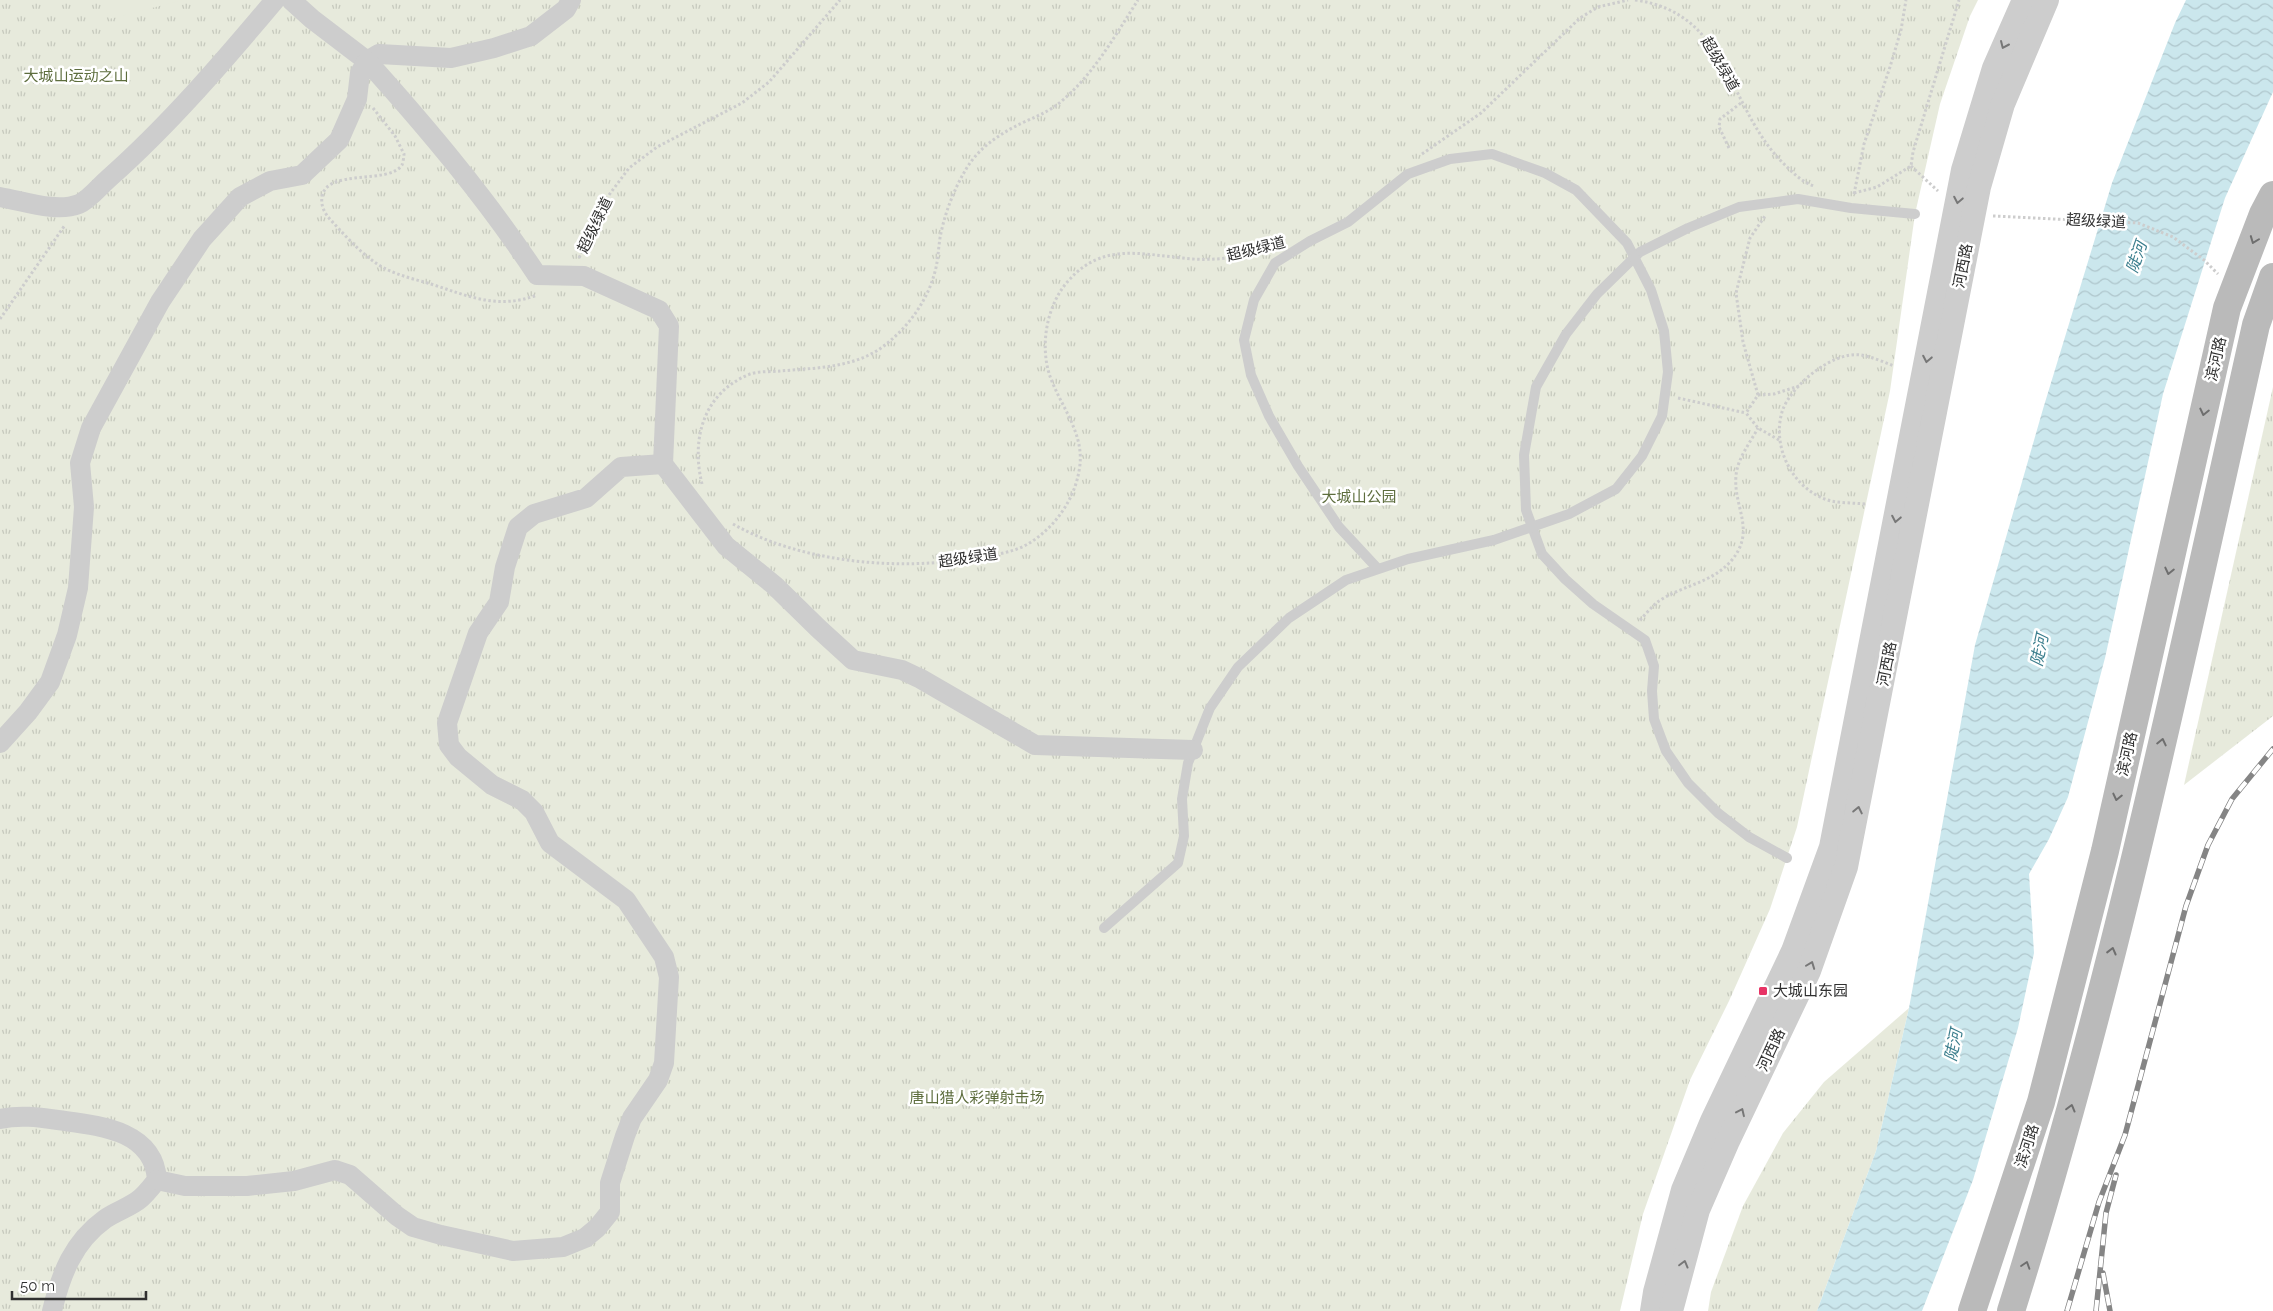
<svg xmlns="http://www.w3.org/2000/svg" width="2273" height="1311" viewBox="0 0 2273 1311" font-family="Raleway,'Noto Sans SC',sans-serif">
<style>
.park{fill:url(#park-tufts)}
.garden{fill:#e7eadc}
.water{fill:url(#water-waves)}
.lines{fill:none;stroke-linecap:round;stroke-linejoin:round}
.path{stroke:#cdcdcd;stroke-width:3;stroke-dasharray:2.5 2.5;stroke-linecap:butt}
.service{stroke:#cdcdcd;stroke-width:10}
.minor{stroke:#cdcdcd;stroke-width:20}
.tertiary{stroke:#cdcdcd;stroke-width:24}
.secondary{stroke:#bababa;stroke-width:28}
.rail-casing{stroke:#858585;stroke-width:5.5}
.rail{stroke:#fff;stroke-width:4;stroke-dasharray:11;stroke-linecap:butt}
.oneway{stroke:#777}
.oneway2{stroke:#6e6e6e}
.poi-dot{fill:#e73365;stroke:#fff;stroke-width:2}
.labels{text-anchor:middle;stroke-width:5;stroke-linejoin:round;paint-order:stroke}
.street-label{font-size:15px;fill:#303030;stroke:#fff}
.park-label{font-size:15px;fill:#5d6d3d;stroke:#fff}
.poi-label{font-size:15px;fill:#303030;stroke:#fff;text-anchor:start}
.water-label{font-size:16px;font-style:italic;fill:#3b7e8d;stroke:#fff}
</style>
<defs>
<pattern id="park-tufts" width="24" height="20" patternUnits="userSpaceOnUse" patternTransform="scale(1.25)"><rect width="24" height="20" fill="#e7eadc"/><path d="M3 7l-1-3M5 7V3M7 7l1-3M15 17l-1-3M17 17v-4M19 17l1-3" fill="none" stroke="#c6c9bd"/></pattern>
<pattern id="water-waves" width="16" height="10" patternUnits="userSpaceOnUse" patternTransform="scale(1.25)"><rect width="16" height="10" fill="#cbe7ed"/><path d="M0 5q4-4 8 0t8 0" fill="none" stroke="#afc6cc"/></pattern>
</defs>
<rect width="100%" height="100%" fill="#fff"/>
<g class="park">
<path d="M0,0H1978L1970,16L1940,104L1915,214L1890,391L1797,827L1770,909L1729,1001L1690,1080L1643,1214L1620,1311H0Z"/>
<path d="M2273,387V716L2184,785Z"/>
<path d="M1909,1008L1876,1151L1817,1311H1708L1711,1292L1743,1206L1783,1133L1824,1082Z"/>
</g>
<path class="garden" d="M104,0H183L109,19Z"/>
<path class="water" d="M2186,0H2273V92L2225,198L2163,394L2105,658L2068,797L2049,839L2029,874L2034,953L2018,1028L1973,1180L1922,1311H1817L1876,1151L1909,1008L1975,645L2043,409L2112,183L2175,23Z"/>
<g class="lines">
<g class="path">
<path d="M1635,0C1730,13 1726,107 1784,164C1793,173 1802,182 1814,186"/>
<path d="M373,108L395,136L404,154C404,157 403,162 402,165C389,185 326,168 322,197C320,211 330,219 339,229C353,244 369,261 388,270C401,276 417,280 431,284C468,296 498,310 537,295"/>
<path d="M1729,148L1719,127L1720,119L1741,103"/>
<path d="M1422,154L1481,113L1580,18L1598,7L1628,0"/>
<path d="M1911,166L1938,191"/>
<path d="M1854,193L1877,187L1911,166L1913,152L1959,0"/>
<path d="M1854,194L1864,144L1890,67L1901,30L1906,0"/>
<path d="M1993,216L2138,223L2173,237L2204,260L2218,274"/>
<path d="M579,258L606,199L629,168L657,147L742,103L769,82L840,0"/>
<path d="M0,319L65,225"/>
<path d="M1758,395L1743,342L1736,293L1750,238L1765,216"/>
<path d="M1678,398L1746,413"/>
<path d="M1779,440L1758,428L1746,413L1758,395L1774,394L1799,386"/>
<path d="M702,484C691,439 703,393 750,374C759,371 771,372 780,371C815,368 856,368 885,345C907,328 926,303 934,275C938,263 938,251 940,238C944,216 953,191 965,171C977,149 999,134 1022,123C1037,116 1051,111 1064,99C1095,72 1116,34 1138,0"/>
<path d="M1865,504C1854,503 1842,503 1831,501C1793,491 1770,446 1783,409C1793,384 1833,351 1861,355C1872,357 1884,362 1894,366"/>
<path d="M733,524C802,563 898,571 975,558C993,555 1011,553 1026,545C1053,530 1074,501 1079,471C1086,436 1063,410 1051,379C1039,348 1046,305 1069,280C1102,243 1140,254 1183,258C1212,262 1244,257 1271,248"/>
<path d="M1640,620C1646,614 1652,606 1659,601C1683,585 1712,583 1731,561C1757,531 1733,507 1736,476C1737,459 1750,443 1758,428"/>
</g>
<g class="service">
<path d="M1787,858L1749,837L1718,813L1688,783L1666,751L1654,719L1652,691L1654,666L1645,640L1593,604L1565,579L1542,554L1526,510L1524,455L1536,387L1566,334L1597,294L1640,252L1688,228L1739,207L1798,199L1851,208L1915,214"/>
<path d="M1104,928L1178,863L1184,836L1182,799L1188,763L1210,708L1238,667L1289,618L1346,580L1408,559L1494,540L1569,514L1616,489L1642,456L1662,416L1668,372L1664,331L1651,290L1627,243L1576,190L1545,173L1492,154L1450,159L1408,174L1348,222L1310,241L1275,263L1254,300L1244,340L1251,375L1269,416L1298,466L1339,527L1378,569"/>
</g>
<g class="minor">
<path d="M291,0L312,19L367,61L379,54L451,58L494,48L531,36L566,9L571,0"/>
<path d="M0,197C24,201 56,213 79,204C89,200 100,186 108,179C169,125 223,62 275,0"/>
<path d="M0,743L28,712L50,682L67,635L78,588L84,507L80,463L91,428L160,302L202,239L240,197L270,181L302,175L339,140L357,99L360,73L367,61C428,129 487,199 537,275L584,276L659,310L669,326L663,464L726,546L774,585L819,629L853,660L902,670L921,679L1035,745L1193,750"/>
<path d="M0,1119C22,1114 43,1118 65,1121C103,1126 154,1132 157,1180C152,1186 147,1193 141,1198C131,1207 116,1211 105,1219C73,1242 61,1274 52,1311"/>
<path d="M157,1180L185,1186H247L294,1181L335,1170L350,1175L397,1216L413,1227L441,1235L513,1251L563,1247L585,1238L597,1228L610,1212V1183L625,1136L632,1118L658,1080L664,1063L669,977L664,957L626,900L550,843L534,812L522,800L492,785L458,757L449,745L447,723L478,633L499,602L505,567L518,527L534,514L586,498L621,467L663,464"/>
</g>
<g class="tertiary">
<path d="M1652,1311L1655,1292L1683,1190L1712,1121L1793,951L1831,847L1963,170L1994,68L2024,0"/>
<path d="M1671,1311L1698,1210L1728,1141L1809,971L1846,867L1979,187L2003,104L2047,0"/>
</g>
<g class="secondary">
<path d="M1972,1311L2041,1102L2105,851L2227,308L2263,214L2273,195"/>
<path d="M2011,1311C2113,988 2182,656 2256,325L2273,277"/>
</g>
<defs>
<g id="rail">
<path d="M2103,1273L2110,1311"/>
<path d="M2067,1311L2099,1202L2125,1135L2186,906L2208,845L2232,799L2273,749"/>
<path d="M2096,1311L2106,1213L2116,1175"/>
</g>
</defs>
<use href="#rail" class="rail-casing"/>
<use href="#rail" class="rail"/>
</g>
<defs><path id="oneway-chevron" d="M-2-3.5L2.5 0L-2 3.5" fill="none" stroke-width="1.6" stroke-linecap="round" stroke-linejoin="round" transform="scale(1.25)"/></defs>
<g class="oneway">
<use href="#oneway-chevron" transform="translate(2004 45) rotate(114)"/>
<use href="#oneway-chevron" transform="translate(1958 200) rotate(101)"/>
<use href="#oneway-chevron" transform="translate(1927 359) rotate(101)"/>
<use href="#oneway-chevron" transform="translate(1896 519) rotate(101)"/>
<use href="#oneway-chevron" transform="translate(1858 810) rotate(-78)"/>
<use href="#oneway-chevron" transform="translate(1811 965) rotate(-69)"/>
<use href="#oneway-chevron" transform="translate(1741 1112) rotate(-65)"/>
<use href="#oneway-chevron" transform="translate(1684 1264) rotate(-75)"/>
</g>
<g class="oneway2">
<use href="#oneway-chevron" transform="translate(2254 240) rotate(111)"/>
<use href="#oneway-chevron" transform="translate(2204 412) rotate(103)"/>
<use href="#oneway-chevron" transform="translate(2169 571) rotate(103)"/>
<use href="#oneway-chevron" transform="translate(2162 742) rotate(-77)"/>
<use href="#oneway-chevron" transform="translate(2117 797) rotate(103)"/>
<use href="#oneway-chevron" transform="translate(2112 951) rotate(-76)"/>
<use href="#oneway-chevron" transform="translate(2071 1108) rotate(-75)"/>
<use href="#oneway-chevron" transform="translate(2026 1265) rotate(-72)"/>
</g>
<rect class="poi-dot" x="1758" y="986" width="10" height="10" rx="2.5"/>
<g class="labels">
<g class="street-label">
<text transform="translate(1720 64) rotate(60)" y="5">超级绿道</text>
<text transform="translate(2096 221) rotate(3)" y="5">超级绿道</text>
<text transform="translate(595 225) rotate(-64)" y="5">超级绿道</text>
<text transform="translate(1256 249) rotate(-14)" y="5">超级绿道</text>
<text transform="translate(1963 266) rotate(-79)" y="5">河西路</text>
<text transform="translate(2216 359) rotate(-77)" y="5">滨河路</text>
<text transform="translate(968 558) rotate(-8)" y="5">超级绿道</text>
<text transform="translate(1887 664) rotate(-79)" y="5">河西路</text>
<text transform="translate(2127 754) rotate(-77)" y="5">滨河路</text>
<text transform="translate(1771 1050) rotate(-65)" y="5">河西路</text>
<text transform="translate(2027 1146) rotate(-72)" y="5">滨河路</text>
</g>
<g class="park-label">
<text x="76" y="81">大城山运动之山</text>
<text x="1359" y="502">大城山公园</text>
<text x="977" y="1103">唐山猎人彩弹射击场</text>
</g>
<g class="poi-label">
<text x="1773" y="996">大城山东园</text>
</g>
<g class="water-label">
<text transform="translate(2136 257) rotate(-71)" y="6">陡河</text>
<text transform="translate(2039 650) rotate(-78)" y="6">陡河</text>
<text transform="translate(1953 1045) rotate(-78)" y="6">陡河</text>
</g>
</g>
<path d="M12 1291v8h134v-8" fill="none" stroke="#303030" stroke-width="2.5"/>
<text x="20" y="1291" font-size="15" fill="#303030" stroke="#ffffff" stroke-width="4" paint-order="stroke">50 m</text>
</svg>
